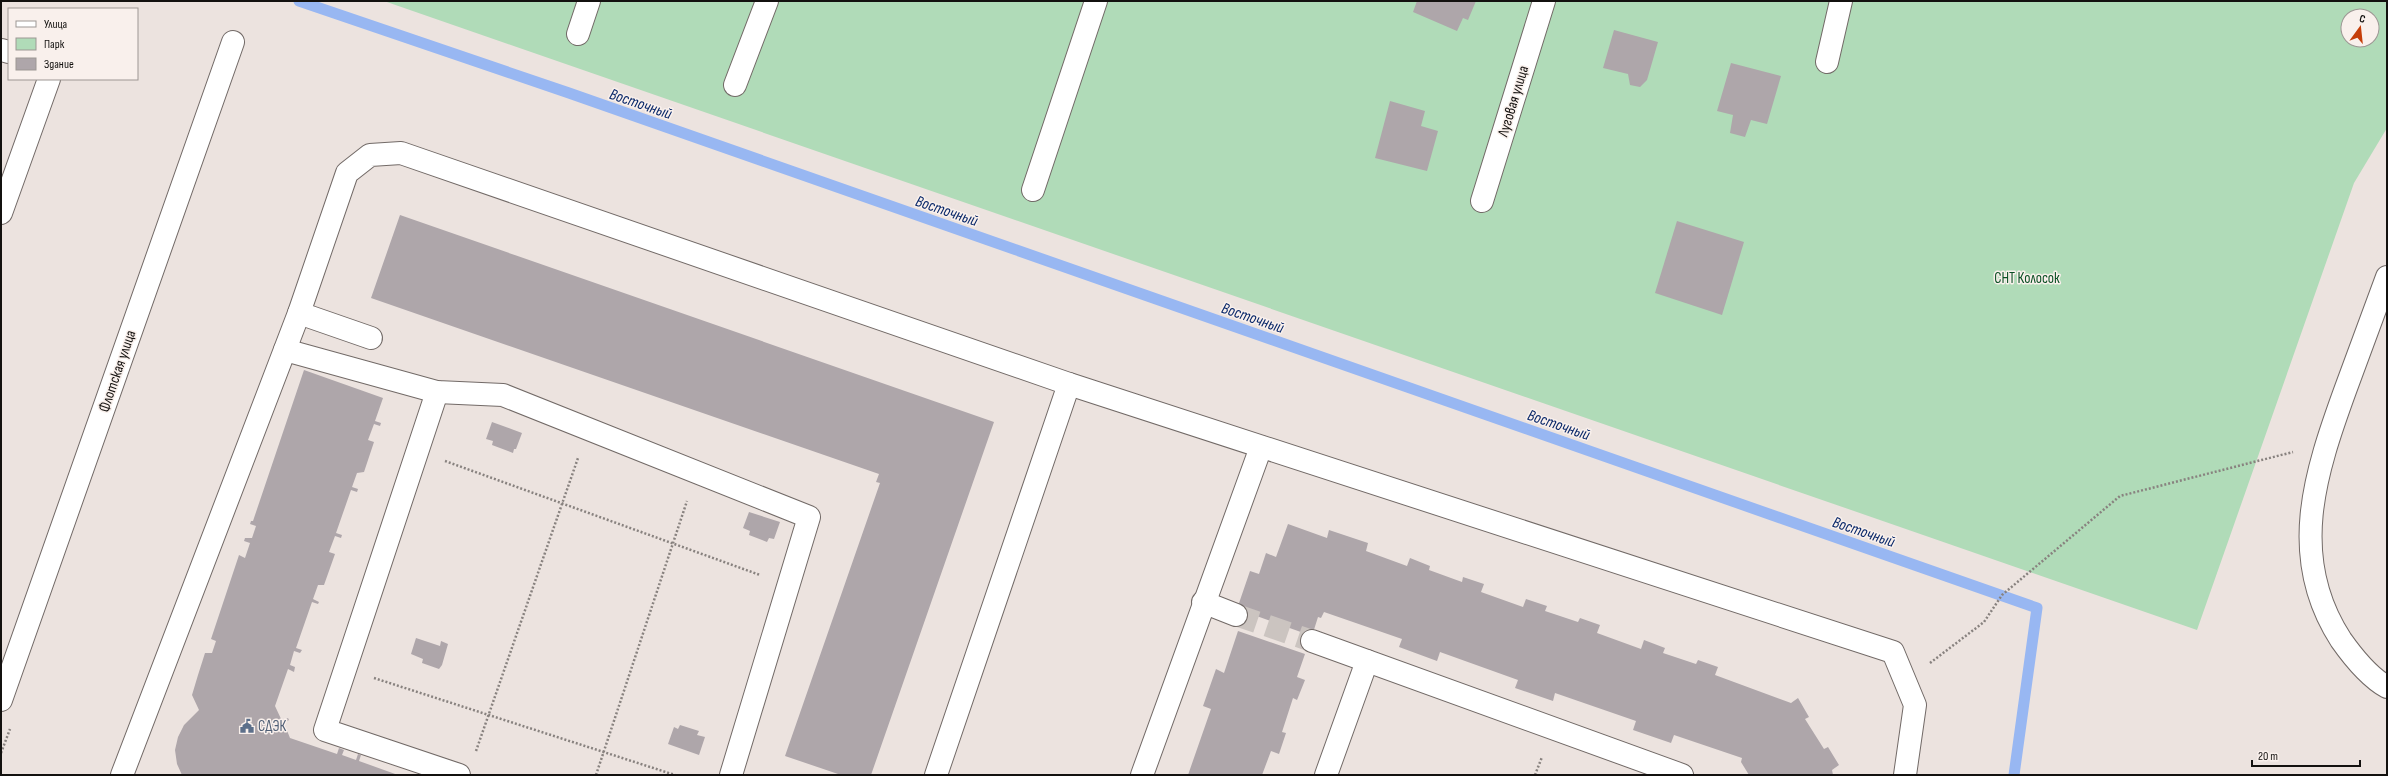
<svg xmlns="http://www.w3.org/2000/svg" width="2388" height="776" viewBox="0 0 2388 776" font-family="'Sofia Sans Condensed',sans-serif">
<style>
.green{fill:#b0dbb8;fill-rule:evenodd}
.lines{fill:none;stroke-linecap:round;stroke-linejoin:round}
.stream{stroke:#98b7f2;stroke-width:11}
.building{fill:#aea6aa}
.minor-tunnel{stroke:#cbc4c0;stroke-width:22;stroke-dasharray:22 11;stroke-linecap:butt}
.minor-casing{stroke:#726a67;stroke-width:24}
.path{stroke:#88827f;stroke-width:2.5;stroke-dasharray:2 2;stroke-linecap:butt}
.minor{stroke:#fff;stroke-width:22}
.labels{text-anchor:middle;stroke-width:3;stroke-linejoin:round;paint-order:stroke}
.street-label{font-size:15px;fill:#13110f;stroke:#f9f0ec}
.park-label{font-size:15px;fill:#094f23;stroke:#f9f0ec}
.service-label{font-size:15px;fill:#4e5e75;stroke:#f9f0ec;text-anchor:start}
.water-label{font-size:16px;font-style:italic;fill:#072668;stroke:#f9f0ec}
</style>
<rect width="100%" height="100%" fill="#ece3df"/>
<path class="green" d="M384,1H2387V128L2354,183L2197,630ZM2348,16H2372V40H2348Z"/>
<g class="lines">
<path class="stream" d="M299,1L569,93L2037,608L2014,775"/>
</g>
<g class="building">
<path d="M1417,1H1476L1468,20L1463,18L1457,31L1413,12Z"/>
<path d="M1614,30L1658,42L1647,80L1640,87L1630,85L1628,74L1603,68Z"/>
<path d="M1731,63L1781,76L1767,124L1751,120L1745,137L1730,133L1733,115L1717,111Z"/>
<path d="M1390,101L1425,111L1421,126L1438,131L1427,171L1375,158Z"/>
<path d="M400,215L994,422L871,775H841L785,756L880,483L876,482L879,474L371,298Z"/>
<path d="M1677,221L1744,242L1722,315L1655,293Z"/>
<path d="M304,370L383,398L375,421L381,423L380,426L374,424L368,440L374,442L364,472L357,473L352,487L358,489L357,492L351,490L336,533L342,535L341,538L335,536L329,552L335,554L324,585H318L313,599L319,602L318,604L312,602L296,648L302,650L300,653L294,651L290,665L295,667L294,672L288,669L275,706L282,721L288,718L289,720L284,723L290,738L337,754L339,748L344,750L342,755L356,760L358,754L361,755L359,761L398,775H182L177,764L175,750L178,737L184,725L199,710L192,695L198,675L205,653H212L216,641L211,639L239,555L245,558L250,543L244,541L245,538H252L256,526L250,524L251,521H253Z"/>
<path d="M492,422L522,433L516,449H514L513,453L492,445L493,441L486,439Z"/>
<path d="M749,512L780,522L774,539L769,538L767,542L749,535L750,531L743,528Z"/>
<path d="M1288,524L1327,538L1329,530L1368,543L1366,551L1407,566L1410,558L1430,566L1429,570L1462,582L1463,577L1484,584L1481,592L1523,607L1526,599L1547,606L1545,611L1578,622L1580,618L1600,625L1597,633L1641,649L1644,640L1665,648L1663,653L1696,664L1698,660L1718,667L1715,675L1791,703L1798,698L1809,717L1805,719L1824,749L1828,747L1839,765L1832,770L1833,775H1749L1741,762L1742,758L1674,735L1671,743L1633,730L1636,721L1555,693L1553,701L1515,688L1518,680L1440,652L1437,661L1399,647L1402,639L1324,612L1321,618L1318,617L1312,636L1237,609L1250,571L1259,574L1266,553L1276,557Z"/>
<path d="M1238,631L1305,654L1297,677L1305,680L1297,700L1293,698L1282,732L1286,733L1279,754L1271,751L1262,775H1188L1211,709L1203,706L1216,669L1224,673Z"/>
<path d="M416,638L440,646L441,641L448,644L442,665L439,669L422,663L423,659L411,654Z"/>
<path d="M680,725L699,731L697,735L705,737L699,755L668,744L674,727L678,729Z"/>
</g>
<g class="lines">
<path class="minor-tunnel" d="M1236,615L1312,641"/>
<defs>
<g id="minor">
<path d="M578,34L589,1"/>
<path d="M1,50L9,52"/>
<path d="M1827,62L1841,1"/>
<path d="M735,85L767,1"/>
<path d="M1033,190L1096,1"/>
<path d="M1482,201L1544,1"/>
<path d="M1,213L49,79"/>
<path d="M2387,277C2373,314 2360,351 2346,388C2315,473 2287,557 2341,640C2353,657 2369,677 2387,687"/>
<path d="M299,313L371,338"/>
<path d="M285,350L437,392L503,395L809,517L731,775"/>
<path d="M1069,384L1893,652L1915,705L1905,775"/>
<path d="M437,392L325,730L459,775"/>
<path d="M1203,602L1236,615"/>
<path d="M1312,641L1682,775"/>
<path d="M1,700L233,42"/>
<path d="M122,775L299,313L347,173L370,155L401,153L1069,384L936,775"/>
<path d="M1142,775L1261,447"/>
<path d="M1326,775L1367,661"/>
</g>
</defs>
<use href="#minor" class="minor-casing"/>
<g class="path">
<path d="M445,461L760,575"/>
<path d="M1930,663L1984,622L2002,595L2120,496L2293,452"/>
<path d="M374,678L675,775"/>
<path d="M476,751L578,458"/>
<path d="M1,753L10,729"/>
<path d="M596,775L687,501"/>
<path d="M1535,775L1542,757"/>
</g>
<use href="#minor" class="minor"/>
</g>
<defs>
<symbol id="civic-bare" viewBox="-9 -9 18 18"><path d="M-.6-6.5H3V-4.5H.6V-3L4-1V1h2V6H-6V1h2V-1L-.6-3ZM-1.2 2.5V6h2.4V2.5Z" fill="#5c6f8a" stroke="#f9f0ec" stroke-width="2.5" paint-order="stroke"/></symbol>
</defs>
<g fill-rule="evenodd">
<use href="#civic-bare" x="237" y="716" width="20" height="20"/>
</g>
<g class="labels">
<g class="street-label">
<text transform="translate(1513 101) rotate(-73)" y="5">Луговая улица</text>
<text transform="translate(117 371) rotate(-71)" y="5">Флотская улица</text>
</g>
<g class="park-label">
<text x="2027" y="283">СНТ Колосок</text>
</g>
<g class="service-label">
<text x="258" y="731">СДЭК</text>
</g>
<g class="water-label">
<text transform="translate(641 103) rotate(19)" y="6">Восточный</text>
<text transform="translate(947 210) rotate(19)" y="6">Восточный</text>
<text transform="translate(1253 317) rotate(19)" y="6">Восточный</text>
<text transform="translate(1559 424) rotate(19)" y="6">Восточный</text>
<text transform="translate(1864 531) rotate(19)" y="6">Восточный</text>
</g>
</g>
<rect width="2388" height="776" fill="none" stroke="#13110f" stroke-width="4"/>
<rect x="8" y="8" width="130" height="72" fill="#f9f0ec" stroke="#9d9794"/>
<rect x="16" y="21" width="20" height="6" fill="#ffffff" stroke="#9d9794"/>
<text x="44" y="28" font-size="12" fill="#13110f">Улица</text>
<rect x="16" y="38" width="20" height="12" fill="#b0dbb8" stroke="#9d9794"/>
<text x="44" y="48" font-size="12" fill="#13110f">Парк</text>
<rect x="16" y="58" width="20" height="12" fill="#aea6aa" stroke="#9d9794"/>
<text x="44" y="68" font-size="12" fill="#13110f">Здание</text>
<g transform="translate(2360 28) rotate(15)"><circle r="19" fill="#f9f0ec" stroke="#9d9794"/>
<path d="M0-3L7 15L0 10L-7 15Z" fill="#c53e09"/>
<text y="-6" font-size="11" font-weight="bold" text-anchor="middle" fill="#13110f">С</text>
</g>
<path d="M2252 760v6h108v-6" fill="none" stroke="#13110f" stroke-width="2"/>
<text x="2258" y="760" font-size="12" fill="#13110f" stroke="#f9f0ec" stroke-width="3" paint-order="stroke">20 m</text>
</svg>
